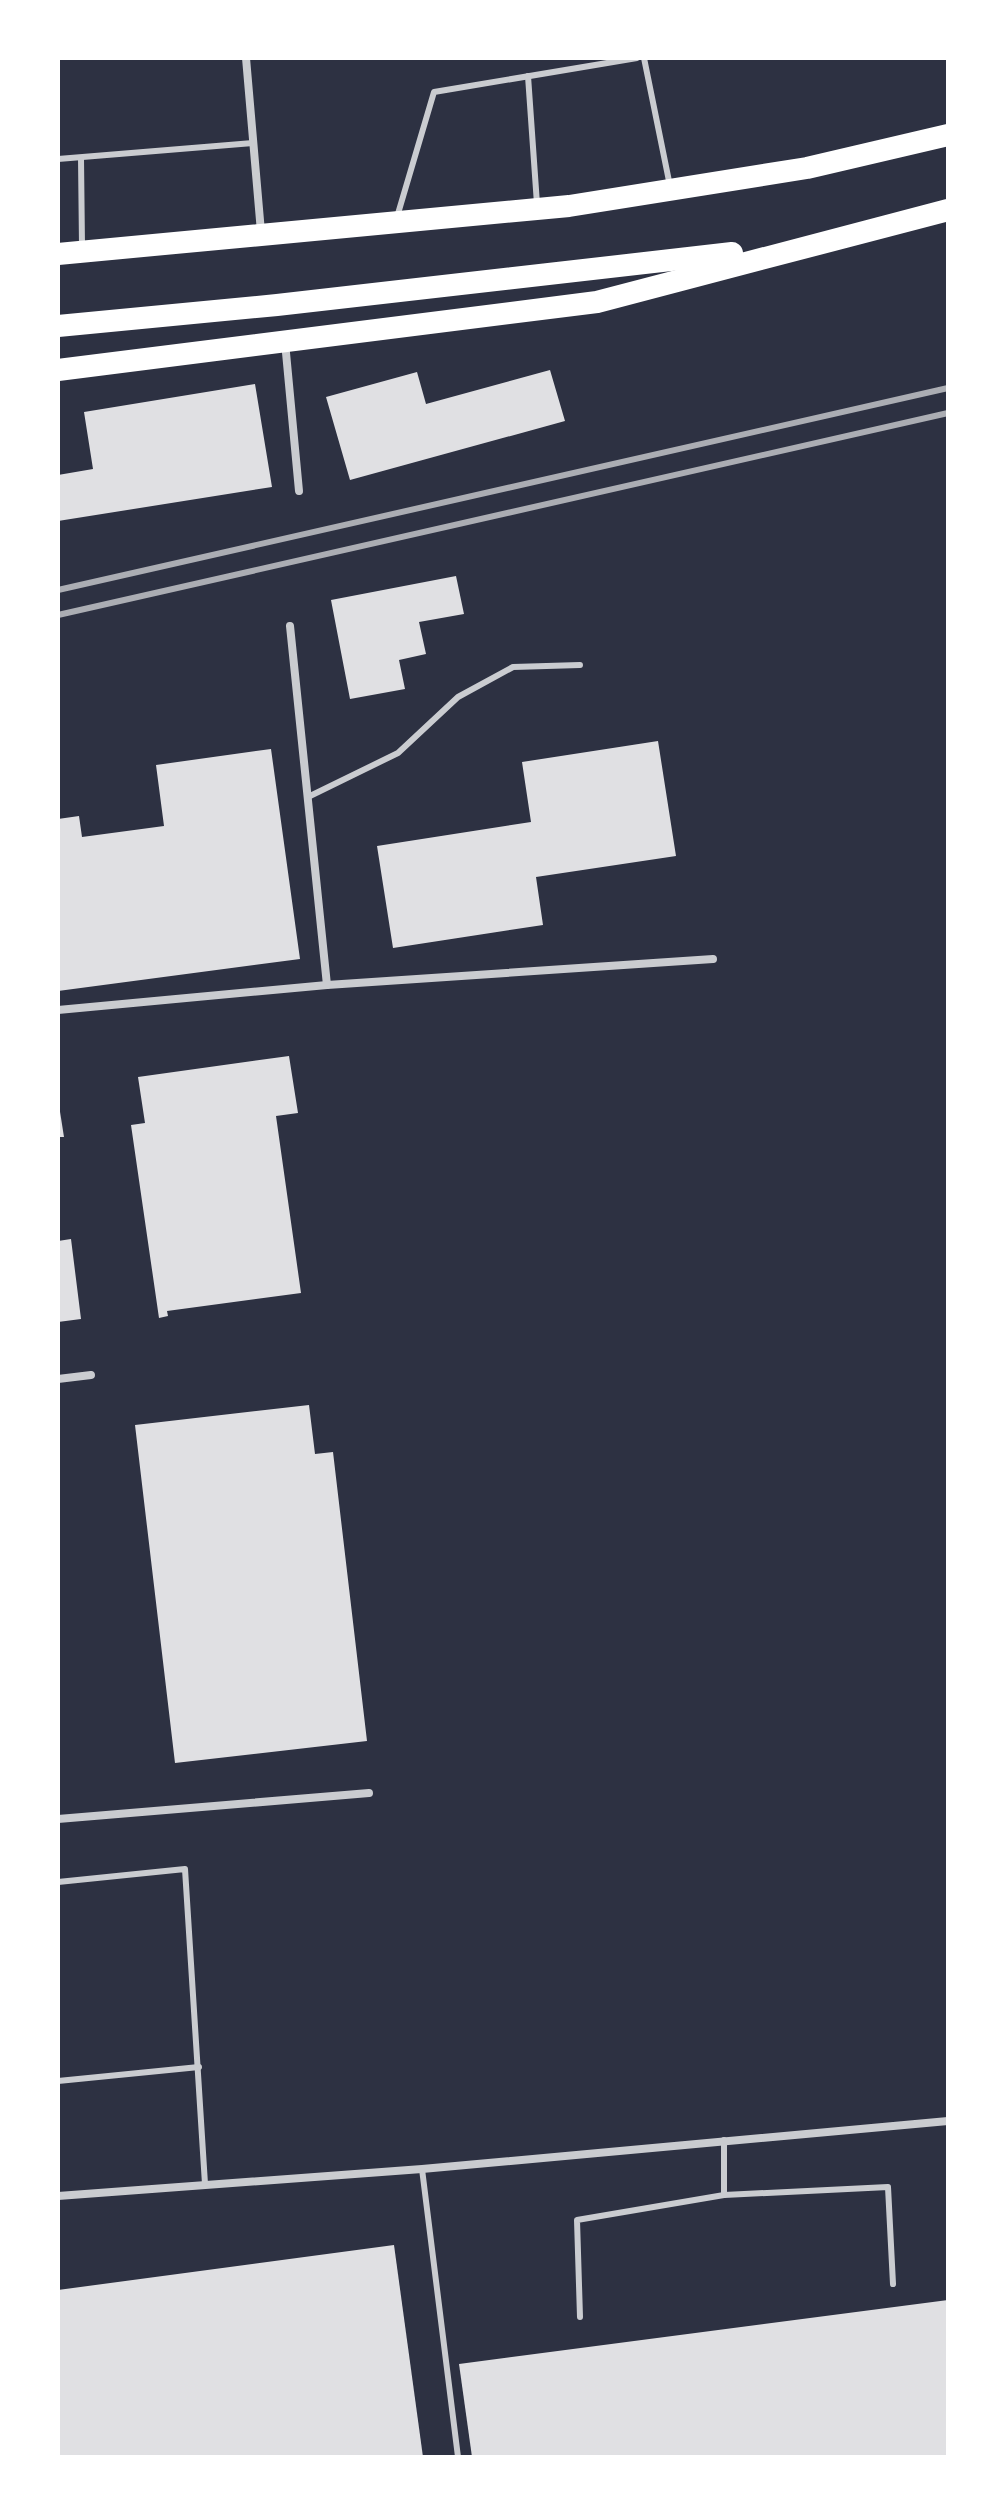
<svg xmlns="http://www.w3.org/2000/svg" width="1006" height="2515" viewBox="0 0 1006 2515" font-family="Jost,sans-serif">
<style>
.building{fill:#e0e0e3}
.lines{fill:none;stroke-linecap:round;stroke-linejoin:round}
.service{stroke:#caccd0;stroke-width:6}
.minor{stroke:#caccd0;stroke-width:8}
.trunk{stroke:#fff;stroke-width:22}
.rail{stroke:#abadb3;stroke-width:6}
</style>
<rect width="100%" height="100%" fill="#2d3142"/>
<g class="building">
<path d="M550,370L565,421L350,480L326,397L417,372L426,404Z"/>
<path d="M255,384L272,487L58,521V475L93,469L84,412Z"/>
<path d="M456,576L464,614L419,622L426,654L399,660L405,689L350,699L331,600Z"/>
<path d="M658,741L676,856L536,877L543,925L393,948L377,846L531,822L522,762Z"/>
<path d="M271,749L300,959L58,991V819L79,816L82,837L164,826L156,765Z"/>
<path d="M289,1056L298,1113L276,1116L301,1293L167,1311L168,1316L159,1318L131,1125L145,1123L138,1077Z"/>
<path d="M58,1099L64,1137H58Z"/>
<path d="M71,1239L81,1319L58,1322V1241Z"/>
<path d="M309,1405L315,1454L333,1452L367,1741L175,1763L135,1425Z"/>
<path d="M394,2245L423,2457H58V2290Z"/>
<path d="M948,2300V2457H472L459,2364Z"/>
</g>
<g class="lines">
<g class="service">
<path d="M644,58L670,186"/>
<path d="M528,76L537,204"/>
<path d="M81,158L82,246"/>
<path d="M58,159L253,143"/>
<path d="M397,217L434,92L637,58"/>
<path d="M308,797L398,753L458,697L513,667L580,665"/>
<path d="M58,1882L185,1869L205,2184"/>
<path d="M58,2081L199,2067"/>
<path d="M422,2169L458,2457"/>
<path d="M724,2195V2140"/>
<path d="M580,2317L577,2220L724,2195L888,2187L893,2284"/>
</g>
<g class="minor">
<path d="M246,58L261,232"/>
<path d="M285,342L299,491"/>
<path d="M290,626L327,985"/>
<path d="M58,1010L327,985L713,959"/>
<path d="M58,1379L91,1375"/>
<path d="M58,1819L369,1793"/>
<path d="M58,2196L422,2169L948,2121"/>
</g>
<g class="trunk">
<path d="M58,254L569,206L807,168L948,135"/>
<path d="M58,326L277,305L732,253"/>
<path d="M58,370L597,302L948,210"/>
</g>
<g class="rail">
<path d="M58,590L948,388"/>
<path d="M58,615L948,413"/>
</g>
</g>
<rect width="1006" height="2515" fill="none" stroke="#ffffff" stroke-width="120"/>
</svg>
